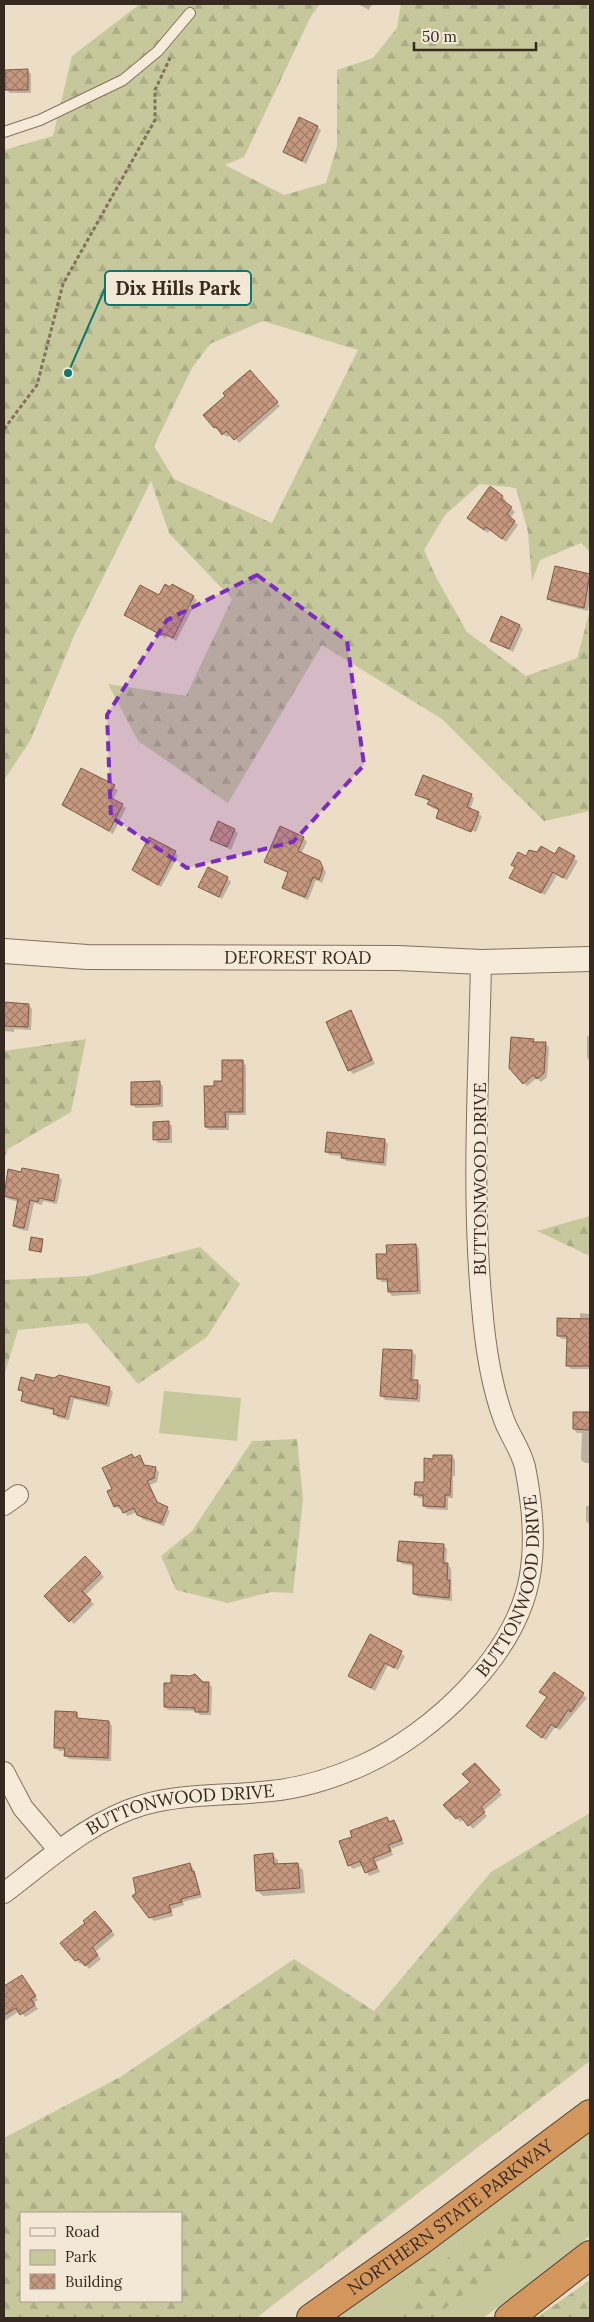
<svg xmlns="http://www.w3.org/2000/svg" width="594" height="2322" viewBox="0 0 594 2322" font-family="Lora,serif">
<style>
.green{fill:#c6c89b}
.forest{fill:url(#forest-firs);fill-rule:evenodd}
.shadow{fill:#0003}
.building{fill:url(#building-cross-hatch);stroke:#825945}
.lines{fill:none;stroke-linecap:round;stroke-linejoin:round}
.service-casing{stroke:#85705d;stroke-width:12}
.minor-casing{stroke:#85705d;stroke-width:22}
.tertiary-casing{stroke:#85705d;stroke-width:26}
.motorway-casing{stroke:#533f31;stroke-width:30}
.path{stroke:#85705d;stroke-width:3;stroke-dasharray:4 2.5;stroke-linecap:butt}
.service{stroke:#f6ebd9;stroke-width:10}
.minor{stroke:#f6ebd9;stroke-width:20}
.tertiary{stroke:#f6ebd9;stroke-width:24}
.motorway{stroke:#d3975e;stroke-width:28}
.marked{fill:#7b2cbf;fill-opacity:0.2;stroke:#7b2cbf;stroke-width:4;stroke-dasharray:10 6;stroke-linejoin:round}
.labels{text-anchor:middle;stroke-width:4;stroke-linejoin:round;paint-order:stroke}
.street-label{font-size:18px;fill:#362920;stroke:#f3e8d5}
.leader{fill:none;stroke:#0f766e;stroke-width:2}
.callout-dot{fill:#0f766e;stroke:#f3e8d5;stroke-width:2}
.callout{fill:#f3e8d5;stroke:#0f766e;stroke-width:2}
.callout-label{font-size:19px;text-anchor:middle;font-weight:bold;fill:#362920}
</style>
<defs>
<pattern id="forest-firs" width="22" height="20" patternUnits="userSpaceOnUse" patternTransform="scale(1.25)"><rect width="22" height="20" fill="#c6c89b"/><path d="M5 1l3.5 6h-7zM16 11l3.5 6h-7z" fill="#abac85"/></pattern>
<pattern id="building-cross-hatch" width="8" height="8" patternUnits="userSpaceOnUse" patternTransform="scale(1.25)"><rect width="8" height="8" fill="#c6987f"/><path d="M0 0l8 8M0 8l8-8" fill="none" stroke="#a27c68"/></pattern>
</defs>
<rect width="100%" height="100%" fill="#ebddc6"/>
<g class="green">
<path d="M164,1391L241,1398L237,1441L159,1433Z"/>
<path d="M590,2125V2235L564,2259L483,2318H325Z"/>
</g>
<g class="forest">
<path d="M140,4H320L311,16L244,157L225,165L284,195L326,183L337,146V70L373,58L397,28L401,4H590V552L581,543L540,560L532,581L528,532L516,488L480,484L445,515L424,550L436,577L467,632L526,676L577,658L590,610V811L544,821L442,719L322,645L228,803L138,741L108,684L186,696L232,599L169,533L151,481L74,636L30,741L4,780V150L53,136L72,56ZM263,321L358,350L272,523L174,479L154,446L192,368L210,344Z"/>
<path d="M86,1039L71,1112L8,1149L4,1159V1051Z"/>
<path d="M590,1216V1256L537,1231Z"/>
<path d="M200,1247L240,1284L207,1337L138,1384L87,1323L18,1330L4,1376V1280L88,1276Z"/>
<path d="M297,1439L303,1499L293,1593L271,1592L228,1603L176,1590L161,1556L192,1531L252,1441Z"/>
<path d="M590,1813V2061L256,2318H4V2138L122,2076L294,1959L374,2011L491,1872ZM181,2213V2301H21V2213Z"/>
<path d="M590,2144V2210L541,2253L484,2278L443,2310L438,2318H390L416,2292L414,2276L436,2267Z"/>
<path d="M590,2280V2318H536Z"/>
</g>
<g class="shadow">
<path d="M358,4H372L369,10Z"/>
<path d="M27,71L31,74V93H10L6,90Z"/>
<path d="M317,127L321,130L306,164L284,152Z"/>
<path d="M253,375L280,406L239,443L231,434L227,437L219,431L205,415Z"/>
<path d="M490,488L503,497L506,501L505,503L515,512L510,518L518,525L506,542L490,530L488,533L472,521Z"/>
<path d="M556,567L590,575V599L588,611L552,602L549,599Z"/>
<path d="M159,597H193L197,600L176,641L168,636L165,638L126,614Z"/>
<path d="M520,626L523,629L513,652L492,640Z"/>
<path d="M81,770L118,790L113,800L126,808L113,834L64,805Z"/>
<path d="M417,794L471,795L474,798L470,810L482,816L476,832L440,818V820L437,818L440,811L432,808L429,804L430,802Z"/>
<path d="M234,830L238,833L231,850L212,840Z"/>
<path d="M303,838L307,842L301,854L319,862L326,872L322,883L316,880L308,900L287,891L283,887L289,874L265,861Z"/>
<path d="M559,849L578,861L567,880L557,875L545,895L511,878L516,868L513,865L526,858L555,856Z"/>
<path d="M175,852L178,856L161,887L133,870Z"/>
<path d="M227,878L231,882L222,899L200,887Z"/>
<path d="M4,1004L28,1005L32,1009L31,1030L14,1029V1032L4,1031Z"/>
<path d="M351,1012L354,1015L375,1064L353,1074L349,1070Z"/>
<path d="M587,1036H590V1061L587,1058Z"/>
<path d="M533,1040L536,1043L545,1044L549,1047L547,1077L541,1082L537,1078L527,1086L510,1068Z"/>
<path d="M242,1061L246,1065V1115H229V1130H209L206,1127L215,1087L223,1082Z"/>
<path d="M159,1082L163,1086V1107L136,1108L133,1105Z"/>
<path d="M168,1123L172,1126V1143H158L155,1139Z"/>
<path d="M384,1140L388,1144L386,1166L346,1161L343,1156L330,1155L326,1152Z"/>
<path d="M58,1176L62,1180L57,1204L43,1201L42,1205L34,1203L28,1231L18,1229L14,1225L19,1202L8,1199L4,1196Z"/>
<path d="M43,1240L42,1253L30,1250Z"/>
<path d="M415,1245L419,1248L421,1294L392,1296L389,1292L388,1282H382L379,1279L388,1255Z"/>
<path d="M580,1313L590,1314V1369H571L567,1365L568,1339H562L558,1336L580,1320Z"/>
<path d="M412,1352L416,1355L414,1381L421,1385L420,1402L385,1400L382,1396Z"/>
<path d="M35,1382L109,1388L113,1392L109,1407L74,1399L69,1420L58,1418L55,1414V1411L26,1404L22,1401L23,1393L19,1389Z"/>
<path d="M574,1413H590V1463H585L581,1460L582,1433H577L574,1429Z"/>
<path d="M132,1455L135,1459L140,1457L146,1466L155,1468L159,1472L157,1482L150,1485L159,1505L170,1511L164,1526L142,1519L137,1512L127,1516L122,1508L119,1509L115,1506L114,1490Z"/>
<path d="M452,1456L455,1460V1476H453V1498H448V1510L428,1509L424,1506V1498H419L416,1495Z"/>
<path d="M586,1506H590V1525L586,1521Z"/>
<path d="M444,1546L447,1549L446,1564L451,1568L452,1601L418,1597L414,1594L415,1566L402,1564L399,1561Z"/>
<path d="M85,1558L104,1577L85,1596L94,1604L74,1624L46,1596Z"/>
<path d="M371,1636L405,1656L398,1670L388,1665L375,1691L350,1676Z"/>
<path d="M554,1673L587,1698L560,1730L555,1727L546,1740L531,1730L548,1697Z"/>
<path d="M203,1683H208L212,1687L211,1715H200L196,1711L168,1710L165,1707Z"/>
<path d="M76,1713L80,1720L109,1722L112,1726L111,1761L69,1759L66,1756V1751H59L55,1747Z"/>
<path d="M479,1768L502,1795L483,1811L487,1816L473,1829L464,1819L460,1822L457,1818Z"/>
<path d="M386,1818L397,1825L404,1844L391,1849L393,1855L376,1862L380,1872L369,1876L363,1865L353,1869L349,1865L353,1837Z"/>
<path d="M272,1855L278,1860V1865L297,1864L303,1870L305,1893L263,1896L257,1890Z"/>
<path d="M189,1864L193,1868L202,1897L183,1902L184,1905L172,1909L173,1916L154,1921L150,1917Z"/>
<path d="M99,1916L115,1935L95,1952L101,1959L89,1969L83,1962L80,1964L76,1960Z"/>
<path d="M22,1977L38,2000L34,2003L38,2009L25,2017L20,2011L4,2021V1988Z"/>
</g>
<g class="building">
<path d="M28,69V90H5V70Z"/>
<path d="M299,117L318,126L302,161L283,152Z"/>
<path d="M250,370L278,402L234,440L226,431L222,435L216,427L214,428L203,415L225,396L223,393Z"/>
<path d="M490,486L503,496L501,499L512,507L507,514L515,521L502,539L486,527L484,530L467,518Z"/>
<path d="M555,566L590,574L584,608L547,599Z"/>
<path d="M165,584L170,587L172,584L194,596L173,638L164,634L161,635L124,615L140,585L159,595Z"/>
<path d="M501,616L520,625L509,649L490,641Z"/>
<path d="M81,768L115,785L109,797L123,804L109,831L62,805Z"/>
<path d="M423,775L472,794L467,807L479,812L471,832L436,818L439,809L427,804L430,800L415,795Z"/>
<path d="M218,821L235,829L227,847L210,840Z"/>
<path d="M280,826L304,837L298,851L320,861L323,868L319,880L313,877L305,897L282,888L288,872L264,862Z"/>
<path d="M149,837L176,851L158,885L132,870Z"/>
<path d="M541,846L555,854L559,847L575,856L563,878L553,872L541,893L509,878L515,867L511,865L518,852L526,856L529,850L537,852Z"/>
<path d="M208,867L228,877L219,897L198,887Z"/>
<path d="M4,1002L29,1004L28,1027L4,1026Z"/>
<path d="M351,1010L372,1060L348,1071L326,1022Z"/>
<path d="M511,1037L534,1039L533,1042H546L544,1073L537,1079L533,1075L523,1084L509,1068Z"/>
<path d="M222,1060H243V1112H225L226,1127H205L204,1086H214V1081H222Z"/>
<path d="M160,1081V1104L131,1105V1082Z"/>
<path d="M169,1121V1139L153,1140V1122Z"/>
<path d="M327,1132L385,1139L383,1163L341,1158L342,1153L325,1152Z"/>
<path d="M22,1168L59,1175L54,1201L39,1198L38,1202L30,1200L24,1228L13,1226L18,1199L4,1196L8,1169L21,1172Z"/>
<path d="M31,1237L43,1239L41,1252L29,1250Z"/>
<path d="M416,1244L418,1291L388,1292L387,1279H377L376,1254H387L386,1245Z"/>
<path d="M557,1318L590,1319V1366H566L567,1336H557Z"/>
<path d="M383,1349L412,1350L411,1380H418L417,1399L380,1396Z"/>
<path d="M36,1374L54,1378L59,1375L110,1387L106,1404L70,1396L65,1417L53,1414L54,1409L21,1401L23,1391L18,1390L21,1377L34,1381Z"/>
<path d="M573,1412H590V1430L573,1429Z"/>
<path d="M132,1454L134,1458L140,1455L144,1465L156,1467L154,1478L147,1481L157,1502L168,1507L161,1523L137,1515L134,1508L123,1513L119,1505L114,1507L107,1491L112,1489L102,1468Z"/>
<path d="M433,1455H452L450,1495H445V1507L423,1506V1495H414L415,1482H424V1458L433,1459Z"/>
<path d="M399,1541L444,1544L443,1563H448L447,1580H450L449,1598L413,1594V1563L397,1561Z"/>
<path d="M85,1556L101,1573L82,1591L91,1600L69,1622L44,1596Z"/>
<path d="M370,1634L402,1651L394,1668L385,1663L371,1688L348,1676Z"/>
<path d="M554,1672L584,1693L571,1712L568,1710L556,1728L551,1724L542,1738L526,1726L547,1697L539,1692Z"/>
<path d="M195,1674L203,1682H209L208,1712H195V1708L164,1707V1683H171V1675L190,1676Z"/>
<path d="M55,1711L77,1712V1718L109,1721L108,1758L64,1756L65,1748H54Z"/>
<path d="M475,1763L500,1790L481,1807L485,1812L468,1826L460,1816L456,1819L443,1805L470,1782L462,1774Z"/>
<path d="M387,1817L389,1822L394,1820L402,1840L388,1845L391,1851L373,1858L377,1868L365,1873L360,1861L348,1866L339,1841L352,1837L350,1831Z"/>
<path d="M273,1853L274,1864L298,1863L300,1888L256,1891L254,1855Z"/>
<path d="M190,1863L192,1871H194L200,1894L181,1899L182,1902L169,1905L171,1912L149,1918L132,1896L136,1893L133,1878Z"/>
<path d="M95,1911L112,1931L92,1947L98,1955L85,1966L79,1959L75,1961L60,1943L85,1923L83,1921Z"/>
<path d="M22,1975L36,1996L31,1999L35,2005L20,2015L16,2008L4,2015V1986Z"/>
</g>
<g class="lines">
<defs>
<path id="service" d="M4,132L40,120L123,80L158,51L190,13"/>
<g id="minor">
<path d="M4,1505L18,1495"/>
<path d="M4,1772L23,1808L58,1849"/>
<path id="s1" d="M4,1893C48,1860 89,1821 143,1805C184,1793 229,1796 271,1791C302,1788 334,1778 363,1765C433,1733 517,1655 530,1575C536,1539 532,1502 525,1467C521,1450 510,1436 504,1420C491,1385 485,1344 482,1307C471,1194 479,1075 481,962"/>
</g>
<g id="tertiary">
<path id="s2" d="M4,951L87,957L398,958L481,962L590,959"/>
</g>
<g id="motorway">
<path id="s3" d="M311,2318L419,2242L590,2114"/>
<path d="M509,2318L590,2255"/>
</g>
</defs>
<use href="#service" class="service-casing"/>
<use href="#minor" class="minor-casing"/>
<use href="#tertiary" class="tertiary-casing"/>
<use href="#motorway" class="motorway-casing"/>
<path class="path" d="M4,429L37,385L63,284L155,120V90L170,58"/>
<use href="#service" class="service"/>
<use href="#minor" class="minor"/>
<use href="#tertiary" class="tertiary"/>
<use href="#motorway" class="motorway"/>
</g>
<path class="marked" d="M257,575L347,641L364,765L293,842L187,868L111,817L107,715L167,620Z"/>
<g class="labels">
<g class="street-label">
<text dy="6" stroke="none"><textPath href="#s2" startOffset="294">DEFOREST ROAD</textPath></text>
<text transform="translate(480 1179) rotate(-90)" y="6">BUTTONWOOD DRIVE</text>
<text dy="6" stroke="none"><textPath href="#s1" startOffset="636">BUTTONWOOD DRIVE</textPath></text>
<text dy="6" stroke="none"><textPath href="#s1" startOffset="201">BUTTONWOOD DRIVE</textPath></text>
<text dy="6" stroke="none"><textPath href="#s3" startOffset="172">NORTHERN STATE PARKWAY</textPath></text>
</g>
</g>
<path class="leader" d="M68 373L105 288"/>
<circle class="callout-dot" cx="68" cy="373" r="5"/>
<rect class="callout" x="105" y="271" width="146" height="34" rx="5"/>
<g class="callout-label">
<text x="178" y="295">Dix Hills Park</text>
</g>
<rect width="594" height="2322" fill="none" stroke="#362920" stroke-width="10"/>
<rect x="20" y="2212" width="162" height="90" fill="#f3e8d5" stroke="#a79c8d"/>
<rect x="30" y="2228" width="25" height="8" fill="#f6ebd9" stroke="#a79c8d"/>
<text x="65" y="2237" font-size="15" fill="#362920">Road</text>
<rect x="30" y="2250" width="25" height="15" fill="#c6c89b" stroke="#a79c8d"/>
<text x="65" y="2262" font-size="15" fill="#362920">Park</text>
<rect x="30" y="2274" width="25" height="15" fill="url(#building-cross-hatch)" stroke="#a79c8d"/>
<text x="65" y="2287" font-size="15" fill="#362920">Building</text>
<path d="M414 42v8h122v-8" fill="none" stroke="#362920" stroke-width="2.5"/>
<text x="422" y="42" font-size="15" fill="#362920" stroke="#f3e8d5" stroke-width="4" paint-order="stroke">50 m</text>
</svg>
